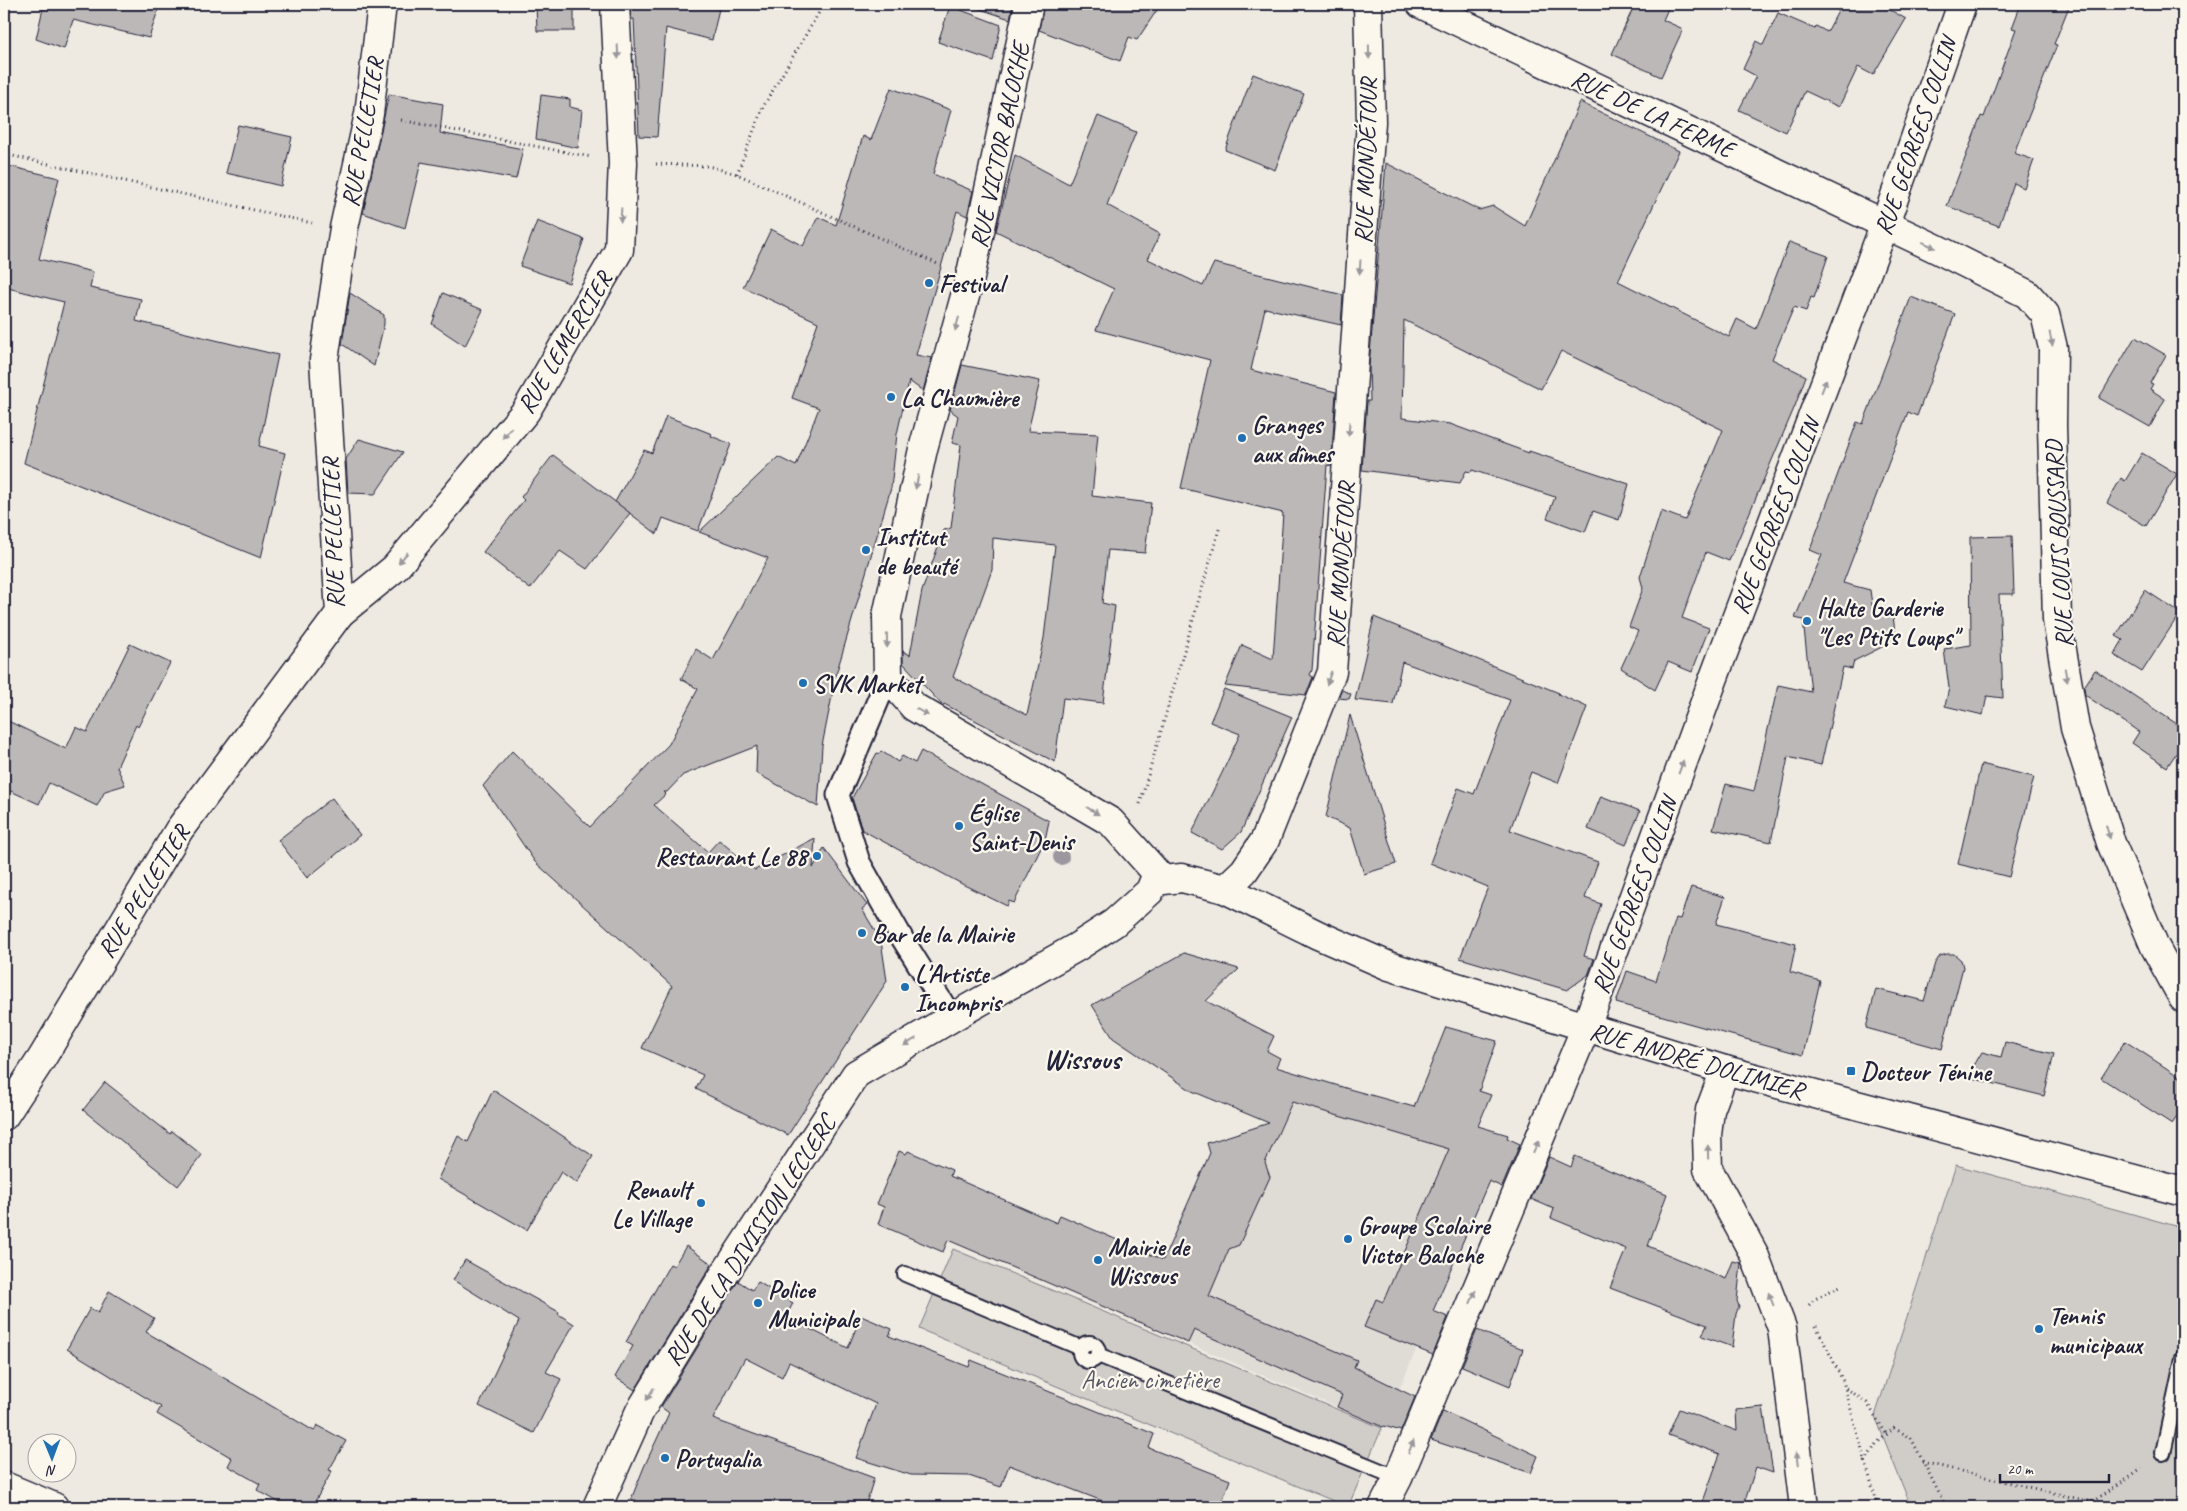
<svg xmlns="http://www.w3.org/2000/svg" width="2187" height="1511" viewBox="0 0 2187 1511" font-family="Caveat,sans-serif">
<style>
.built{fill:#dfdbd5}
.green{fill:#d0cdc9;stroke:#797882}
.building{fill:#bcb8b8;stroke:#22223b;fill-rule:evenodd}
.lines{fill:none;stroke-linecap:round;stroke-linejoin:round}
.service-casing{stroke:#22223b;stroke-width:18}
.pedestrian-casing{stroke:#22223b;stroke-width:25}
.minor-casing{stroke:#22223b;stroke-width:31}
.tertiary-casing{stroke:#22223b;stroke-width:31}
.path{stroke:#22223b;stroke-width:3;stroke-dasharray:1 4;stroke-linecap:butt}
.service{stroke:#fbf7ec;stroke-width:14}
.pedestrian{stroke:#fbf7ec;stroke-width:21}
.minor{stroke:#fbf7ec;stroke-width:28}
.tertiary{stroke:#fbf7ec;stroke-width:28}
.tree{fill:#9a989e}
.oneway{fill:#99979c}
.poi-dot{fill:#1f6fb2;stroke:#fbf7ec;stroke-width:2}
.labels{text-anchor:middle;stroke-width:4.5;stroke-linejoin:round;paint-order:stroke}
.street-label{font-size:25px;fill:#22223b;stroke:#fbf7ec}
.poi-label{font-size:25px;font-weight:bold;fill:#22223b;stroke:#fbf7ec;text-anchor:start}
.park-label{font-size:25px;fill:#565566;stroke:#fbf7ec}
.quarter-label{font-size:28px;font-weight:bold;fill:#22223b;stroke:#fbf7ec}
</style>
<rect width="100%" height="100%" fill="#eeeae2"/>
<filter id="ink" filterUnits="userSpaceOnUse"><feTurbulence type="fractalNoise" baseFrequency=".02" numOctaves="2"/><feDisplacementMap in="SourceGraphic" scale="10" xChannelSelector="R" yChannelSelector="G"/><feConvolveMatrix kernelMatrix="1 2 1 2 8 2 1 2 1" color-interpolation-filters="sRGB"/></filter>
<g filter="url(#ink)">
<path class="built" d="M1304,1076L1508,1135L1383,1427L1188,1343Z"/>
<g class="green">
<path d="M1956,1165L2183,1228V1507H1911L1875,1416Z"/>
<path d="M953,1249L1382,1428L1348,1507L919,1329Z"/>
</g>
<g class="building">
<path d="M44,4H160L149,38L73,20L64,49L36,39Z"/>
<path d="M536,4H574V31H537Z"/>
<path d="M631,4H720L712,40L666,28L657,137L639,136L634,19H631Z"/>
<path d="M978,4H1013L1010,19L977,8Z"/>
<path d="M1044,4H1161L1137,40L1129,37L1120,61L1039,30Z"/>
<path d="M1635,4H1670L1663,20L1683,29L1661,77L1612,54Z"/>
<path d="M1842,4H1880L1906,19L1873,75L1858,67L1839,107L1805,91L1786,132L1739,110L1756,76L1743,69L1756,41L1763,45L1778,13L1815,29L1816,26L1827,32Z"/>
<path d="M2021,4H2070L2054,44L2057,45L2014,153L2034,160L2024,188L2014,183L1999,226L1947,206L1981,116L1984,117L2016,29L2012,28Z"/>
<path d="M950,6L1001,25L993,61L938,42Z"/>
<path d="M1253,74L1304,94L1275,170L1225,150Z"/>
<path d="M891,88L951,110L933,174L973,191L967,216L957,211L916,355L932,358L923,391L909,381L897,434L891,488L837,671L822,746L818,807L756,773L757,746L683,775L667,792H664L666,794L654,805L708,852L719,840L755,870L815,838L813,868L824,848L867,905L862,909L881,941L887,981L788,1135L696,1089L703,1075L642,1048L672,986L535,862L483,786L512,751L590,827L669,744L698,689L681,679L696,649L713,660L768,558L699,532L778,457L796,466L819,408L792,398L818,322L743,287L771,229L803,246L818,217L836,225L863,136L871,140Z"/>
<path d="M389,94L443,104L440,133L523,149L516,179L421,162L405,228L363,213Z"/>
<path d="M541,95L570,99V107L582,110L578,148L536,139Z"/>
<path d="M1580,102L1679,151L1618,281L1729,337L1737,319L1756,329L1789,242L1828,256L1814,298L1811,297L1806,311L1794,307L1772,359L1806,376L1795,406L1729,561L1706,552L1682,618L1709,628L1692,672L1668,662L1655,690L1621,668L1638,631L1629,627L1643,588L1640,577L1661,511L1685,520L1723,430L1561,351L1541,389L1404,320L1402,418L1450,424L1529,453V451L1629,484L1619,520L1593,511L1585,532L1547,518L1555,497L1472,470L1471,472L1466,471L1460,483L1362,470L1367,401H1370L1369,366L1386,163L1479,210L1493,206L1525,226Z"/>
<path d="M1098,116L1136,132L1107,205L1160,234L1148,259L1203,286L1214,263L1343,295L1341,325L1265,308L1251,370L1336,392L1331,466L1327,465L1312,670L1310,675L1313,677L1306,695L1225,686L1242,645L1273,659L1283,513L1181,488L1210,360L1096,330L1114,289L996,231L1015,155L1069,184Z"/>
<path d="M238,125L292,137L281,186L226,173Z"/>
<path d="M4,165L59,178L39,259L93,272L90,288L141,299L136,321L278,355L259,446L285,453L261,558L24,463L64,302L4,287Z"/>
<path d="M537,221L584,239L569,283L520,266Z"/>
<path d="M350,293L384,315V324L374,366L342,344Z"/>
<path d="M443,293L483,310L465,346L432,324Z"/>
<path d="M1911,297L1955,314L1917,416L1908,412L1843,583L1870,590L1873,612L1893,616L1896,640L1854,661L1852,669L1843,667L1821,765L1788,757L1771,842L1713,829L1726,784L1754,791L1778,685L1811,692L1803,620L1795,618L1822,555L1810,550L1857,422L1863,424Z"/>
<path d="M2135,337L2166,355L2150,383L2153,384L2150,389L2165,399L2150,427L2099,398Z"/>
<path d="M962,365L1040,381L1028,431L1098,434L1092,496L1151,503L1145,553L1108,550L1102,603L1115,606L1103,703L1063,698L1055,762L944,704L943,706L903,663V651L910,655L922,591L944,530L951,528L961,445L952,443L958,416L950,410ZM993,538L1055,545L1044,638L1027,715L953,677L992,570Z"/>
<path d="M666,416L712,434L711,436L731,444L698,531L663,518L657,534L615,502L644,450L652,453Z"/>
<path d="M359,439L403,452L375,494L348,493L346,459Z"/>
<path d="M2142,453L2177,474L2146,526L2107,503L2121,478L2125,481Z"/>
<path d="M553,455L630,513L587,569L560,551L530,589L483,552L524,500L521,497Z"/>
<path d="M2012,536L2014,594H1999L2003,698L1987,696L1983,715L1945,706L1949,688L1944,649L1971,645L1970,537Z"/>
<path d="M2145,590L2180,613L2142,672L2114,655L2123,640L2116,636Z"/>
<path d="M1374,617L1559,693L1558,694L1587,707L1558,783L1531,772L1510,830L1598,862L1585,898L1601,904L1584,956L1594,959L1588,975L1567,990L1460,958L1488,887L1430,863L1458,788L1474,794L1510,700L1402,662L1393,704L1355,700Z"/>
<path d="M130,644L170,663L138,727L136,725L117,767L125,785L105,791L97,806L49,783L39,804L4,788V719L66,749L76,727L87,732Z"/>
<path d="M2095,670L2183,728V743L2167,767L2132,743L2139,732L2085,695L2084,687Z"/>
<path d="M1224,689L1292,717L1241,832L1222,849L1192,833L1222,773L1240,734L1210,722Z"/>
<path d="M1342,690L1351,694L1349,699L1338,698Z"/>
<path d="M1350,715L1396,864L1364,874L1350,828L1326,817Z"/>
<path d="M881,751L898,762L902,756L915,763L921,751L1049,821L1045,840L1014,903L1009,901L1007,906L962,884L862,830L852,798L877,753L879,754Z"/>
<path d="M1981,764L2034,777L2009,877L1958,864Z"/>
<path d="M1601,796L1640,811L1626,845L1588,829Z"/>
<path d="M332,798L360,835L307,878L278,840Z"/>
<path d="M1691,887L1725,897L1716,924L1796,944L1790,972L1820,981L1803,1055L1616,1003L1627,971L1656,981L1676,918L1680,919Z"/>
<path d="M1184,953L1239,969L1206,1001L1274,1036L1267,1051L1280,1058L1276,1067L1349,1089L1414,1107L1446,1027L1497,1041L1479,1091L1491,1095L1478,1126L1508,1135L1507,1138L1520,1144L1502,1187L1489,1181L1433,1311L1448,1317L1433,1355L1364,1327L1376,1299L1383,1302L1449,1149L1292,1102L1265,1163L1270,1177L1239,1245L1229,1249L1209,1296L1357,1360L1354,1367L1415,1397L1401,1431L1384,1426L1383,1427L1337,1407L1342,1395L1194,1330L1188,1343L948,1240L943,1252L878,1224L884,1207L877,1204L899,1151L906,1154L908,1151L952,1170L950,1176L1057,1223L1060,1215L1163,1260L1210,1153L1207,1143L1269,1123L1192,1091L1113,1038L1092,1005Z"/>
<path d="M1947,954H1954L1961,960L1963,967L1942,1049L1866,1028L1876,989L1924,1001L1935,963L1940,956Z"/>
<path d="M2125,1041L2183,1079V1108L2172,1124L2101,1078Z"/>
<path d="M2005,1042L2054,1054L2044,1096L1967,1077L1982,1052L2001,1057Z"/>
<path d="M105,1082L170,1134L172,1131L202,1155L178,1186L83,1110Z"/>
<path d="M493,1090L593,1156L577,1183L561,1172L527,1230L438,1179L458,1136L468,1142Z"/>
<path d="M1575,1156L1667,1194L1648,1246L1726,1279L1733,1261L1741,1263L1737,1301L1739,1306L1736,1314L1732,1347L1702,1336L1707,1325L1610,1288L1626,1249L1551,1218L1554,1209L1531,1199L1549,1157L1571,1167Z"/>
<path d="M686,1246L712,1264L635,1390L615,1377L633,1346L626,1342L670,1264L674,1266Z"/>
<path d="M465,1260L559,1312L558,1314L574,1324L546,1372L561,1379L534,1433L479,1406L519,1321L453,1280Z"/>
<path d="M738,1281L752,1290L758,1282L793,1303L786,1317L848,1348L861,1316L892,1329L889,1336L969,1367L971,1360L1154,1434L1149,1448L1230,1480L1220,1507H1118L1009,1465L1001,1487L969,1476L911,1475L856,1458L876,1404L789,1362L782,1377L745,1358L713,1419L874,1478L865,1507H628L644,1467L669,1413L661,1407Z"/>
<path d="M109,1291L154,1318L146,1332L314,1431L317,1425L346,1441L329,1470L332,1471L312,1507H287L257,1490L260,1484L228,1466L232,1458L157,1414L161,1407L67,1349L90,1308L98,1313Z"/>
<path d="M1477,1330L1523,1349L1510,1386L1462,1366Z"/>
<path d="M1763,1407L1773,1473L1756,1467L1743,1507H1701L1720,1454L1668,1435L1679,1409L1737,1431L1736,1410Z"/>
<path d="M1443,1411L1538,1456L1531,1473L1431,1440Z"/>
</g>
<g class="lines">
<defs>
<g id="service">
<path d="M905,1274L1081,1348"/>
<circle cx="1089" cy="1352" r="9"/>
<path d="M1098,1355L1398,1478"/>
<path d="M2163,1453L2183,1358"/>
</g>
<path id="pedestrian" d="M888,677L838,795L859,862L902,938L952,1018"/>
<g id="minor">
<path d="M1029,4L970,278L923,449L887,616L888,677L914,707L1111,822L1162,879"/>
<path d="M1421,4L1935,248L2027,294L2045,314L2053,348L2052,425L2057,620L2075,728L2111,843L2155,947L2183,998"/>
<path d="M340,613L395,568L526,411L619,250L623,163L615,4"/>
<path d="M4,1116L42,1058L179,830L340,613L324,360L344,228L369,114L382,4"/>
<path d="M1383,1507L1398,1478L1586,1027"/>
</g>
<g id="tertiary">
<path d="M1225,889L1244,871L1265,840L1332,672L1371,122L1368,4"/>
<path d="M1586,1027L1713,680L1885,224L1962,4"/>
<path d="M1725,1070L1710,1110L1707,1135L1708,1169L1754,1254L1782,1328L1804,1507"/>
<path d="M4,1486L54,1507"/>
<path d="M597,1507L640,1411L718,1284L856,1074L965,1010L1077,947L1114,923L1150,891L1154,881L1182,878L1225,889L1318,935L1389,966L1725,1070L2183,1192"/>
</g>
</defs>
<use href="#service" class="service-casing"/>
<use href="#pedestrian" class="pedestrian-casing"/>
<use href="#minor" class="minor-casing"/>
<use href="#tertiary" class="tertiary-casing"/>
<g class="path">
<path d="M401,120L591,157"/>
<path d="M4,154L312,223"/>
<path d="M656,164L708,166L737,174L940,265"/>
<path d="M737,174L763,107L824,4"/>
<path d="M1140,804L1220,526"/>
<path d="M1809,1305L1815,1299L1842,1285"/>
<path d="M1816,1326L1843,1381L1878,1507"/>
<path d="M1846,1388L1867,1403L1887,1435"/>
<path d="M1865,1462L1876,1444L1894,1428L1911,1438L1946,1507"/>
<path d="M1922,1462L2092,1502L2142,1468"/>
</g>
<use href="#service" class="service"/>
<use href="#pedestrian" class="pedestrian"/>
<use href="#minor" class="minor"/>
<use href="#tertiary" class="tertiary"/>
</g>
<circle class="tree" cx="1061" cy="857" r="8"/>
<defs><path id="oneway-solid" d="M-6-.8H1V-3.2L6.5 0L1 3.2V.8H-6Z" transform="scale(1.25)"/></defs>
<g class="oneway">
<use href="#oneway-solid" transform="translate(618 52) rotate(87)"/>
<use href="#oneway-solid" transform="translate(1369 52) rotate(89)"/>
<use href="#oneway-solid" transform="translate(621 215) rotate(93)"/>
<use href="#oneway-solid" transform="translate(1929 245) rotate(25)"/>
<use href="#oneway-solid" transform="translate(1360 267) rotate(94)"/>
<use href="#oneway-solid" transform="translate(957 324) rotate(106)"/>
<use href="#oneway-solid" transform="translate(2051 339) rotate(78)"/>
<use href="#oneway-solid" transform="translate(1824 386) rotate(-69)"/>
<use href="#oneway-solid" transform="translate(1349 429) rotate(94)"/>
<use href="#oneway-solid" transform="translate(507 433) rotate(130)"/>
<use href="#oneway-solid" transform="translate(917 482) rotate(102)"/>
<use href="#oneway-solid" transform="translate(403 558) rotate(130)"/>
<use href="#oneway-solid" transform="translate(887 641) rotate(89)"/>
<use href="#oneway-solid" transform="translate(2066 675) rotate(80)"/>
<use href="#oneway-solid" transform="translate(1329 678) rotate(110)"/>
<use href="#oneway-solid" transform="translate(922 712) rotate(30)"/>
<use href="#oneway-solid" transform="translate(1681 767) rotate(-70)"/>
<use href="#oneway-solid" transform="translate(1093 811) rotate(31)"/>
<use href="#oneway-solid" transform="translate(2108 832) rotate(73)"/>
<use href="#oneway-solid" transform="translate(910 1042) rotate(149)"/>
<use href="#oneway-solid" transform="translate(1536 1147) rotate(-67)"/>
<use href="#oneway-solid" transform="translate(1708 1152) rotate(-91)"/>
<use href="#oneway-solid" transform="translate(1473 1297) rotate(-67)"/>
<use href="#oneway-solid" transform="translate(1771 1299) rotate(-111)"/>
<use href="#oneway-solid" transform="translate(650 1394) rotate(122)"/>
<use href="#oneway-solid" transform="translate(1411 1447) rotate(-67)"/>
<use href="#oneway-solid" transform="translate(1797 1459) rotate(-97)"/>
</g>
</g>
<g class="poi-dot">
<circle cx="929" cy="283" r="5"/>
<circle cx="891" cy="397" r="5"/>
<circle cx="1242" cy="438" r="5"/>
<circle cx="866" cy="550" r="5"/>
<circle cx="1807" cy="621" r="5"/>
<circle cx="803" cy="683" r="5"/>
<circle cx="959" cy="826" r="5"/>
<circle cx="817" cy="856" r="5"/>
<circle cx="862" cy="933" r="5"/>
<circle cx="905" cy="987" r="5"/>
<rect x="1846" y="1066" width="10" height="10" rx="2.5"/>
<circle cx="701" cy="1203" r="5"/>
<circle cx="1348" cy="1239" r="5"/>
<circle cx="1098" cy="1260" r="5"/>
<circle cx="758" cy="1303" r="5"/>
<circle cx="2039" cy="1329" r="5"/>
<circle cx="665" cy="1458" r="5"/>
</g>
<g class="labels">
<g class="street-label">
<text transform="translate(1653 113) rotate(25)" y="9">RUE DE LA FERME</text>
<text transform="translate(362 132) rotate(-80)" y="9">RUE PELLETIER</text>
<text transform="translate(1915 136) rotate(-71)" y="9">RUE GEORGES COLLIN</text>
<text transform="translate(999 145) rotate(-78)" y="9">RUE VICTOR BALOCHE</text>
<text transform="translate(1365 161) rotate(-88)" y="9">RUE MONDÉTOUR</text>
<text transform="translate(564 342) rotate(-59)" y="9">RUE LEMERCIER</text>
<text transform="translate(1775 516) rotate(-69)" y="9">RUE GEORGES COLLIN</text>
<text transform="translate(332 533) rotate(-92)" y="9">RUE PELLETIER</text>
<text transform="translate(2058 544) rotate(-93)" y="9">RUE LOUIS BOUSSARD</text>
<text transform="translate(1340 565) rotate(-86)" y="9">RUE MONDÉTOUR</text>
<text transform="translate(143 891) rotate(-58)" y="9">RUE PELLETIER</text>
<text transform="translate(1634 895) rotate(-70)" y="9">RUE GEORGES COLLIN</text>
<text transform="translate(1697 1060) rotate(16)" y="9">RUE ANDRÉ DOLIMIER</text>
<text transform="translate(749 1240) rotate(-57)" y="9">RUE DE LA DIVISION LECLERC</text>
</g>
<g class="poi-label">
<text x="939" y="292">Festival</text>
<text x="901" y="406">La Chaumière</text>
<text x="1252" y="433">Granges<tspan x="1252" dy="29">aux dîmes</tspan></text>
<text x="876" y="545">Institut<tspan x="876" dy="29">de beauté</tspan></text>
<text x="1817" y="616">Halte Garderie<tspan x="1817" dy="29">"Les Ptits Loups"</tspan></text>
<text x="813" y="692">SVK Market</text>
<text x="969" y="821">Église<tspan x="969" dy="29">Saint-Denis</tspan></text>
<text x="807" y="865" text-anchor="end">Restaurant Le 88</text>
<text x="872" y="942">Bar de la Mairie</text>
<text x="915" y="982">L'Artiste<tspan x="915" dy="29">Incompris</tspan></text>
<text x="1861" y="1080">Docteur Ténine</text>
<text x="691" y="1198" text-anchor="end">Renault<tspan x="691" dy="29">Le Village</tspan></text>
<text x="1358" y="1234">Groupe Scolaire<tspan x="1358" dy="29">Victor Baloche</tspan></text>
<text x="1108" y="1255">Mairie de<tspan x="1108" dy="29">Wissous</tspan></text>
<text x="768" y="1298">Police<tspan x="768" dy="29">Municipale</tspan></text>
<text x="2049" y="1324">Tennis<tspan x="2049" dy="29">municipaux</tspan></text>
<text x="675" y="1467">Portugalia</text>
</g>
<g class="park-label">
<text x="1150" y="1388">Ancien cimetière</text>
</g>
<g class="quarter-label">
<text x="1082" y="1069">Wissous</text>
</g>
</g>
<rect width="2187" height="1511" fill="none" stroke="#fbf7ec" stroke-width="20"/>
<rect x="10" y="10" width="2167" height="1491" fill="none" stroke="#22223b" stroke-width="2" filter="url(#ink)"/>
<g transform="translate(52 1458) rotate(179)"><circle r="24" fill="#fbf7ec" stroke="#a4a2a5"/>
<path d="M0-4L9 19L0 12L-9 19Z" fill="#1f6fb2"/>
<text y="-8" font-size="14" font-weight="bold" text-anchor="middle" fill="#22223b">N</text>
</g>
<path d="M2000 1474v8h109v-8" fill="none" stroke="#22223b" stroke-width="2.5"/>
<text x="2007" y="1474" font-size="15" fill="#22223b" stroke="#fbf7ec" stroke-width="4" paint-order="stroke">20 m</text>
</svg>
